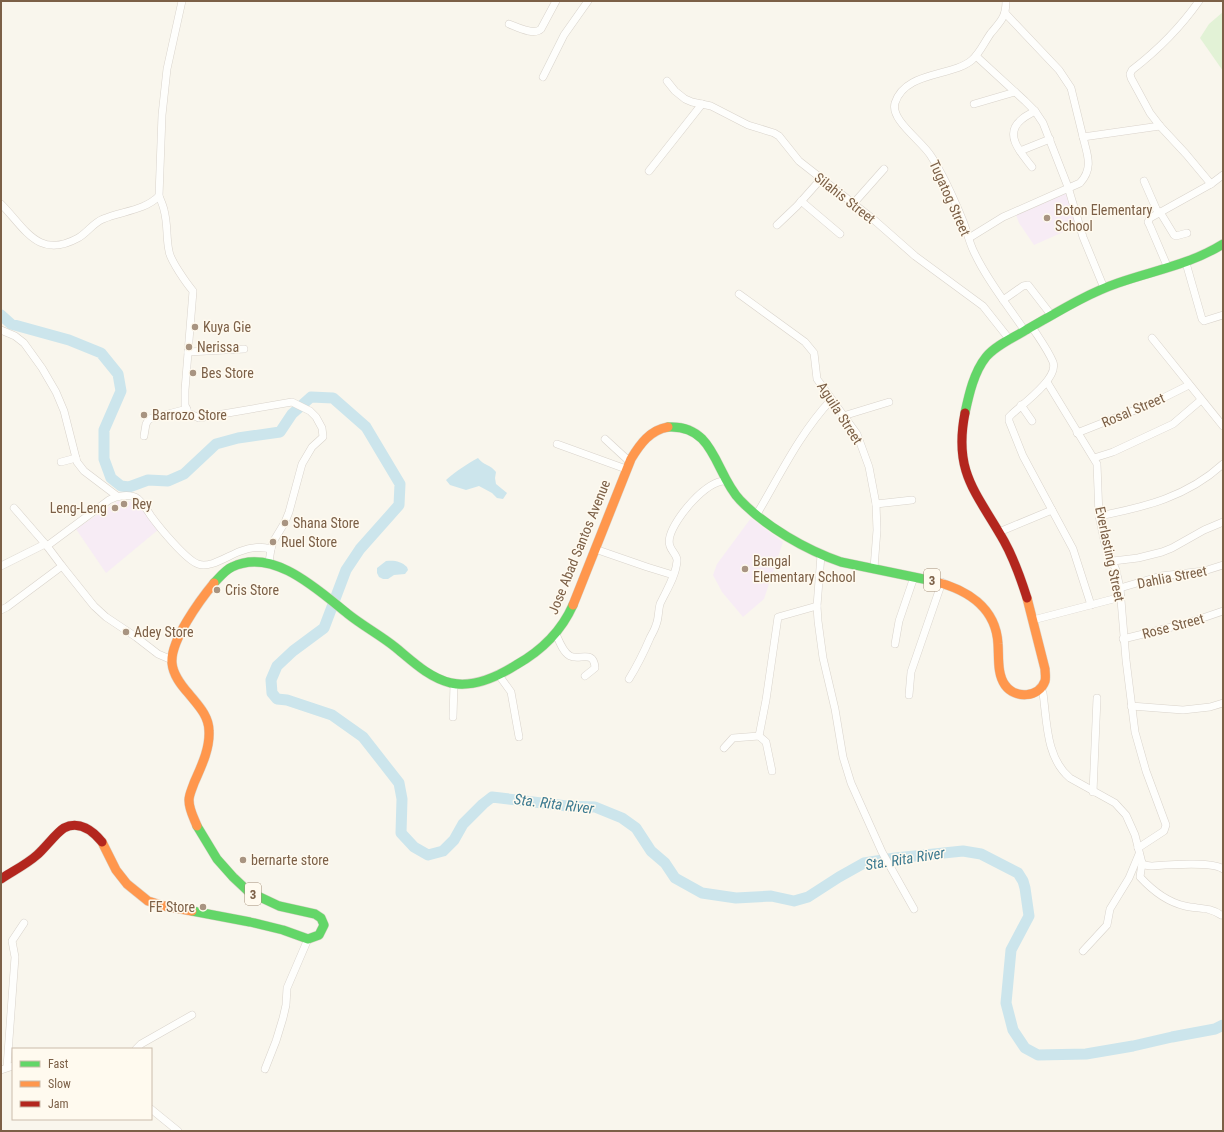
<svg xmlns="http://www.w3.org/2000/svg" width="1224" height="1132" viewBox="0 0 1224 1132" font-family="'Roboto Condensed',sans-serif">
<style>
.education{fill:#f7ecf5}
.green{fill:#e2f2d6}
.water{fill:#cce5ec}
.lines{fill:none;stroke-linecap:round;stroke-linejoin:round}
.river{stroke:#cce5ec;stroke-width:11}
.street-casing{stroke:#d9d3cb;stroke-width:8}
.fast-casing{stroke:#dbd3c9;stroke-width:10}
.slow-casing{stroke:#dbd3c9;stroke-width:10}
.jam-casing{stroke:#dbd3c9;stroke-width:10}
.street{stroke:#fefefc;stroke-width:7}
.fast{stroke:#63d668;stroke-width:9}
.slow{stroke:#ff974d;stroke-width:9}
.jam{stroke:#b3261e;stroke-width:9}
.poi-dot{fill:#a89481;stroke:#fffaef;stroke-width:1.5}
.labels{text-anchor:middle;stroke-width:3;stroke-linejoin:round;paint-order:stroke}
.shield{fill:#fffaef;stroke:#a38e79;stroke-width:1}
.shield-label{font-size:13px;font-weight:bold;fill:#7c6047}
.street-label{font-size:14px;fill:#7c6047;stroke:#fffaef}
.poi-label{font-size:14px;fill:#7c6047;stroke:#fffaef;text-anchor:start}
.water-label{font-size:15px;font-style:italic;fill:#3e7b91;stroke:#fffaef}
</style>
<rect width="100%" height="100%" fill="#f9f6ed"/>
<g class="education">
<path d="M1068,188L1079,225L1034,245L1019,223L1015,212Z"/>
<path d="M118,501L138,502L159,529L106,573L76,529Z"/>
<path d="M751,518L783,542L764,599L743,617L722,592L713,575L717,564Z"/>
</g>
<path class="green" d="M1223,12V71L1200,38L1209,24Z"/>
<g class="water">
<path d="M478,458C483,465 491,465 496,472L495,478L496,484L507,493L503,499L497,498L492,493L479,486L466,490L450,485L446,480C455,472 467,464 478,458Z"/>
<path d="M386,561C394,560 401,561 407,567L408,570L405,574L394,575L388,579H383L379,577L377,573V568Z"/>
</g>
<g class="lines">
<path class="river" d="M1,315L11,324L69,340L101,353L118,374L121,391L104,430V459L111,478L121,486L129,487L148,480L168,481L184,474L216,444L238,438L280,432L292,414L311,397L333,398L366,427L400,484L399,505L360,549L346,570L324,628L293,651L277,666L271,680L272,693L277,699L287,700L332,715L363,737L399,783L402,799L401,833L414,847L428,855L443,851L454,840L463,824L483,804L492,797L567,806L595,807L622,818L636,828L651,851L665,863L675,878L702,893L736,898L771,896L794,901L808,897L839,877L864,863L895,858L963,851L981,854L1018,873L1023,881L1025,888L1029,916L1011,950L1006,1003L1013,1030L1025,1048L1038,1055L1086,1054L1133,1046L1172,1037L1215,1029L1223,1025"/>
<defs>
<g id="street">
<path d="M1006,1C1006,17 1001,21 991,33C985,41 980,53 972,60C952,77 905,71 895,103C890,120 922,141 931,156C944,176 954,199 963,221C967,231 969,242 974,252C987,280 1008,306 1025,331"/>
<path d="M1199,1C1180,28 1158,50 1132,70L1130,74L1131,78L1150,113L1160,126L1186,154L1211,184"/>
<path d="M1005,13L1059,70L1071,88L1083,137L1160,126"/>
<path d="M509,24C517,27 534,36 541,29L556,1"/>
<path d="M976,56L1025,101L1035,111L1043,123L1068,187L1083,237L1104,288"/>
<path d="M543,77L564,35L588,1"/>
<path d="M667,81L675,91L685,99L692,102L711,106L748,125L774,133L779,136L799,161L873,219L915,256L983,306L1010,340"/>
<path d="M974,104L1015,92"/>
<path d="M1020,151L1050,139"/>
<path d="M1032,167C1022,154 1003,135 1021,120C1025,116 1030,114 1035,111"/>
<path d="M649,171L702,104"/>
<path d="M1144,181L1158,213"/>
<path d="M159,196C161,201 163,205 164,210C168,224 166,238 169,251C170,260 187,284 193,291L185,390V405L188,413L199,418L292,402L310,411L316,417L322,428L323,437L312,447L302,464L289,512L285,522L273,542L271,549L269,562"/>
<path d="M801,201L840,234"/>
<path d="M1,204C25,228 38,260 78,238C87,233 93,223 103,219C121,211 144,211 159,196L162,115L167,69L182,1"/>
<path d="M853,204L884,169"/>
<path d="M1160,212L1174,235L1176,236L1187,233"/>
<path d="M777,225L797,206L821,179"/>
<path d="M969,238L1003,217L1080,183C1094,168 1087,154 1083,137"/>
<path d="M1186,263L1202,319L1204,321L1207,320L1223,315"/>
<path d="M1168,268L1150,226L1148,222L1150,218L1211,184L1223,175"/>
<path d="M739,294L805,342L814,353L817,379L857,434L869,467L876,504L877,530L874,568"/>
<path d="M1003,300L1023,286L1028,285L1052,316"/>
<path d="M1032,327C1039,338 1048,350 1053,362C1059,378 1023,404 1012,414L1009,417V421L1023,456L1073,549L1091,605"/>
<path d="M1,330L15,336L24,343L42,368L56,392L64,411L77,462L84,471L117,496"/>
<path d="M1152,338L1223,426"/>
<path d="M188,352L244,349"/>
<path d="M1047,382L1097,464L1099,516L1105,544L1116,570L1120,588L1126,660L1135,732L1146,771L1166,825L1164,831L1138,848"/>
<path d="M1021,405L1032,421"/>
<path d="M843,416L889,402"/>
<path d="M1077,433L1153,403L1189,385"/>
<path d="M144,436L146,424L149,419L187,409"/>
<path d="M605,439L630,462"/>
<path d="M557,444L626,469"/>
<path d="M1094,458L1113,452L1173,424L1201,400"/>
<path d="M61,462L76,458"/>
<path d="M876,504L912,500"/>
<path d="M14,508L47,546L62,566L94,606L106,617L136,637L158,654L172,660"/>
<path d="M757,514C780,475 800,433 831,400"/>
<path d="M1099,516C1145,507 1187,497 1223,464"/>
<path d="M999,532L1052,510"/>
<path d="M47,546L109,500C116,496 130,493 138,499C143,503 147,510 151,516C159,527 186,560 198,564C210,569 229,555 241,551C251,547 260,546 271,549"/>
<path d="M595,549L647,567L673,575"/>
<path d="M821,555L817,606L818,621L823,658L835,709L843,757L851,783L882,852L914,909"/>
<path d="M1113,561L1138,558L1162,552L1172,548L1204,530L1223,522"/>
<path d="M1,566L45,544"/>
<path d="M1120,588L1161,576L1204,571L1223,565"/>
<path d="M1,610L7,607L62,566"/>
<path d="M1033,620L1121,597"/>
<path d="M556,634C559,641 563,652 570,656C579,661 594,649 595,668L585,676"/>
<path d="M1123,639L1188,623L1223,611"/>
<path d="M895,644L899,621L914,577"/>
<path d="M498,674L511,692L519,737"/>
<path d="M629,679C637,666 644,652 650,638C652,634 655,629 656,625C659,618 658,611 660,604C666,591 676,576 677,561C678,553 666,550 670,536C675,518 706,480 726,481"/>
<path d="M1040,688L1043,693C1047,722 1046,758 1070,778L1115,803L1126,815L1135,835L1142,863L1144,865L1151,866C1166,865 1212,861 1223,869"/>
<path d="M909,695L911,672L942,582"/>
<path d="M1131,706L1183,710L1210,707L1223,703"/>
<path d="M453,717L454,684"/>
<path d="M724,748L733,738L759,736"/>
<path d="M772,771L766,742L759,736L766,700L778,617L817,606"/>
<path d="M1093,792L1097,698"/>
<path d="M1142,863L1140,877C1152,890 1167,902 1185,906C1198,909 1210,907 1221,915"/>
<path d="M1083,951L1107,925L1110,909L1129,878L1139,854"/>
<path d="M136,1049L141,1044L192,1015"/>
<path d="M7,1067L15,957L12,941L24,923"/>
<path d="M265,1069L276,1041L283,1018L286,1005L287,988L308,939"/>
<path d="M1,1070L13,1066"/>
<path d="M151,1109L178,1131"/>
</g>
<g id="fast">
<path d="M965,413C969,394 974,372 986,357C996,345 1013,338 1026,330C1056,313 1086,294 1118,283C1155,270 1189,265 1223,244"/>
<path d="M668,427C715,424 715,474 740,500C766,527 806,550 841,562L933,581"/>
<path d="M214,583C219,578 225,570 232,567C273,547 318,590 348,614C363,626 380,635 395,647C411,660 429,678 451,683C474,688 497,677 516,665C541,651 561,632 573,605"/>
<path d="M192,911L250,922L283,930L308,939L319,935L324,925L321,918L315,914L279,906L249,892L233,877L217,859L197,826"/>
</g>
<g id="slow">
<path d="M933,581C966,589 996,607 998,644C999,657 997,674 1005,685C1015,699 1039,698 1045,681C1046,677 1045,673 1045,669L1027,598"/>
<path d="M573,605L631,459C640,444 650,430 668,427"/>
<path d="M197,826C194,818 189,810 189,800C189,795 192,789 194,783C201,767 210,749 209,731C209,716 198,705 189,694C181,685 173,675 172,663C170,641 200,600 214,583"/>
<path d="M102,842L116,870L127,884L148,901L164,906L192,911"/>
</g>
<g id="jam">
<path d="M965,413C953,473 977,493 1004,541C1014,559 1021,579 1027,598"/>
<path d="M1,879C13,871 27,864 37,855C45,848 57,832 64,828C79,820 93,831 102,842"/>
</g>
</defs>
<use href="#street" class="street-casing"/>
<use href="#fast" class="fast-casing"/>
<use href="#slow" class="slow-casing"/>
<use href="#jam" class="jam-casing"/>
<use href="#street" class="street"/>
<use href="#fast" class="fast"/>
<use href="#slow" class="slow"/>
<use href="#jam" class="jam"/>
</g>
<g class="poi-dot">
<circle cx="1047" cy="218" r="4"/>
<circle cx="195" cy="327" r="4"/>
<circle cx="189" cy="347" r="4"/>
<circle cx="193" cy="373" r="4"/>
<circle cx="144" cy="415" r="4"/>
<circle cx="124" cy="504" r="4"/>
<circle cx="115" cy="508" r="4"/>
<circle cx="285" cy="523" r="4"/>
<circle cx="273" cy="542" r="4"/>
<circle cx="745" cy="569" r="4"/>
<circle cx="217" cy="590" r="4"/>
<circle cx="126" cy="632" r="4"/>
<circle cx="243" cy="860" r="4"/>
<circle cx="203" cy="907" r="4"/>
</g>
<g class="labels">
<g class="shield">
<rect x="924" y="569" width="16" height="22" rx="3"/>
<rect x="245" y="883" width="16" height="22" rx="3"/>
</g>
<g class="shield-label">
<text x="932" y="585">3</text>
<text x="253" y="899">3</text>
</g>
<g class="street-label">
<text transform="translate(845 198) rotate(38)" y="5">Silahis Street</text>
<text transform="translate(950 198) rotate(66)" y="5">Tugatog Street</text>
<text transform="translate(1133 410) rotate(-23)" y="5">Rosal Street</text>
<text transform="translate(840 413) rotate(57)" y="5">Aguila Street</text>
<text transform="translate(579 547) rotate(-68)" y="5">Jose Abad Santos Avenue</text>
<text transform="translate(1110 554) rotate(78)" y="5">Everlasting Street</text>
<text transform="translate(1172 577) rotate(-11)" y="5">Dahlia Street</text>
<text transform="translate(1173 626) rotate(-15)" y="5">Rose Street</text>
</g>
<g class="poi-label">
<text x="1055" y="215">Boton Elementary<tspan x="1055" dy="16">School</tspan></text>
<text x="203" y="332">Kuya Gie</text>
<text x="197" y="352">Nerissa</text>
<text x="201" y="378">Bes Store</text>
<text x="152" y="420">Barrozo Store</text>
<text x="132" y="509">Rey</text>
<text x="107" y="513" text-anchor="end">Leng-Leng</text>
<text x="293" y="528">Shana Store</text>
<text x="281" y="547">Ruel Store</text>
<text x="753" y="566">Bangal<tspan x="753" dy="16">Elementary School</tspan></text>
<text x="225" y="595">Cris Store</text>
<text x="134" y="637">Adey Store</text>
<text x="251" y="865">bernarte store</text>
<text x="195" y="912" text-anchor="end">FE Store</text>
</g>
<g class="water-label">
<text transform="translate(554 804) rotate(7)" y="5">Sta. Rita River</text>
<text transform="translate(905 859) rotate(-9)" y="5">Sta. Rita River</text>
</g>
</g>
<rect width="1224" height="1132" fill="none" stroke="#7c6047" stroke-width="4"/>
<rect x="12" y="1048" width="140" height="72" fill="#fffaef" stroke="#cbbcac"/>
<rect x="20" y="1061" width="20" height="6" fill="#63d668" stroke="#cbbcac"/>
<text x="48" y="1068" font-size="12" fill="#7c6047">Fast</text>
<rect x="20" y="1081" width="20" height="6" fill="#ff974d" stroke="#cbbcac"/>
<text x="48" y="1088" font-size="12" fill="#7c6047">Slow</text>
<rect x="20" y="1101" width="20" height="6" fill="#b3261e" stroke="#cbbcac"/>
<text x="48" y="1108" font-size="12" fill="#7c6047">Jam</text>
</svg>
